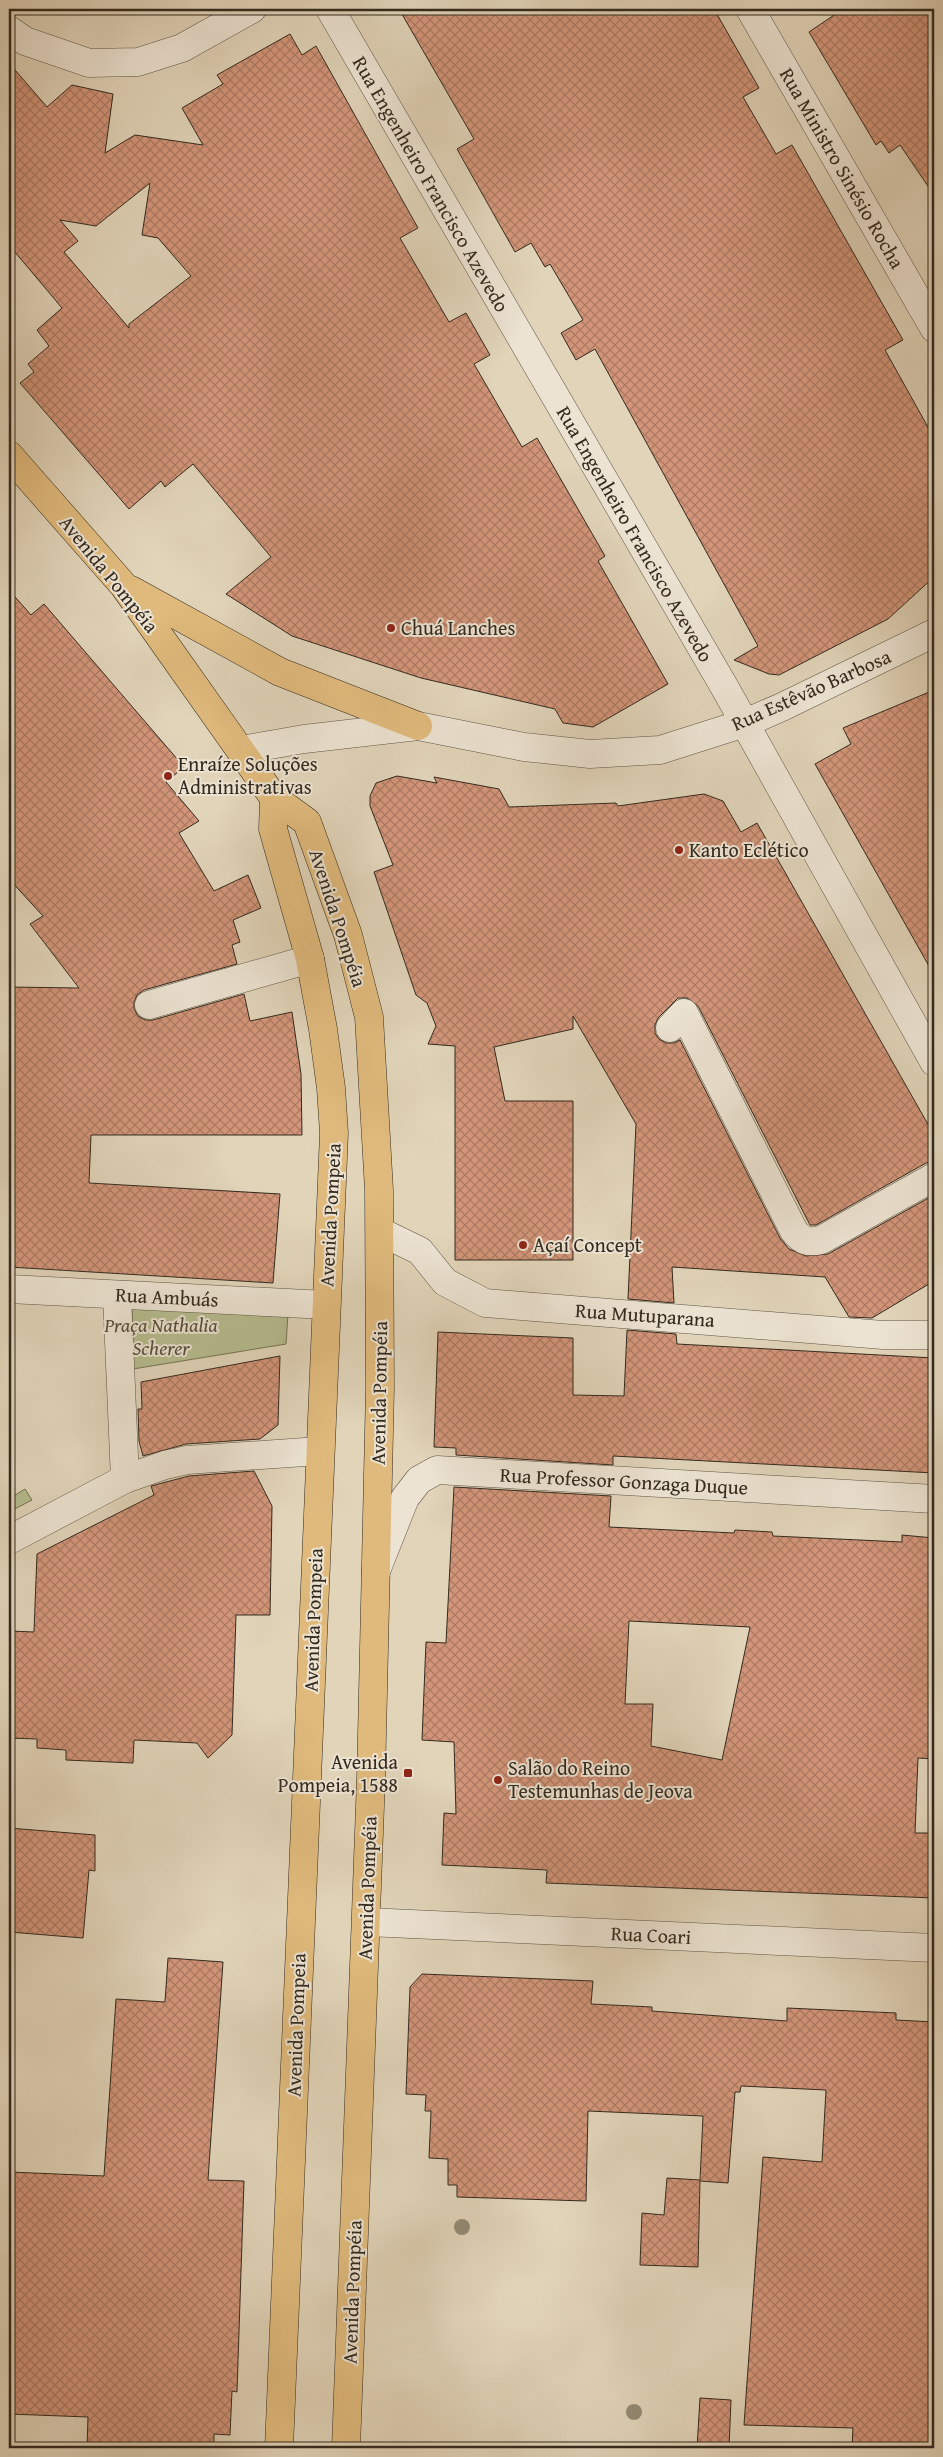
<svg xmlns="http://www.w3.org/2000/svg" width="943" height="2457" viewBox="0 0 943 2457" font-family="'Gentium Book Plus',serif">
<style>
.garden{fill:#b5bc8e;stroke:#747356}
.building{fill:url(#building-cross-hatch);stroke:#332a1f;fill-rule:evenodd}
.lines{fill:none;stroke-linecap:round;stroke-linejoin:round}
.minor-casing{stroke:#5e5446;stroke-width:29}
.major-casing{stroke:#332a1f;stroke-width:29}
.minor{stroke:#ece3d2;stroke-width:28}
.major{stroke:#e0ba7c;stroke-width:28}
.tree{fill:#938a74}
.poi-dot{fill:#8f2418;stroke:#ece3d2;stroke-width:2}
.labels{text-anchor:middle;stroke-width:4;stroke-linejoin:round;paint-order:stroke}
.street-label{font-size:20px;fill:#332a1f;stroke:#ece3d2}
.poi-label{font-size:20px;fill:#332a1f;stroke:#ece3d2;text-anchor:start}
.park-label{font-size:20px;font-style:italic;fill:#544e3b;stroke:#ece3d2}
</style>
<defs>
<pattern id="building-cross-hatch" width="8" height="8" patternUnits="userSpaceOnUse" patternTransform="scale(1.25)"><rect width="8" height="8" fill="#d39579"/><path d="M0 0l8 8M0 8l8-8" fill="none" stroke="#ac7a63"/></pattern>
</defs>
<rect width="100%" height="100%" fill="#e1d4b9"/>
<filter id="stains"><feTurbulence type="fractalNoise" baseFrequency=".004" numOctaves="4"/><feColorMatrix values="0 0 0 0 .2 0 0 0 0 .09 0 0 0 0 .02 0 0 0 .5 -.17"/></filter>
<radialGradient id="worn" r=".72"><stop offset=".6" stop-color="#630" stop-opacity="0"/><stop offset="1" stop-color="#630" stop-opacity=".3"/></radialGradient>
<g class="garden">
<path d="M132,1307L288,1314L286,1344L133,1369Z"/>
<path d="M25,1489L32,1500L9,1512V1499Z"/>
</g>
<g class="building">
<path d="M399,9H714L759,88L743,97L776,154L792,145L903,340L885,350L934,438V577L888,619L779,675L769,674L734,660L758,646L595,349L576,360L561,333L583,320L550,264L545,267L531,243L515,252L457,149L474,139Z"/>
<path d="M843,9H934V195L900,145L889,153L881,141L876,145L809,32Z"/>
<path d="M290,34L302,55L316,46L418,228L400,238L449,322L466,313L490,355L474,364L522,447L537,438L605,556L598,561L668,684L593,727L563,723L555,709L421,678L292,636L226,594L271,557L193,464L165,487L161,481L129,509L20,383L34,372L28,364L49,346L37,330L62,308L9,245V63L47,107L72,85L113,94L105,153L135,135L203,145L182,108L223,84L217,75ZM150,183L142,235L158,238L191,276L129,324V328L64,252L78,241L60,220L96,226Z"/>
<path d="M9,590L31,615L44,604L184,767L166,782L199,821L179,833L214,891L248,875L261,908L233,920L240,942L232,945L237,964L144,990L137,995L134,1002V1009L138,1016L145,1020H153L244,994L250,1021L292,1012L301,1074L302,1135H91L89,1183L280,1194L273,1283L9,1267V987L79,988L30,924L43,916L9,879Z"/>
<path d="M934,690V975L815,764L851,744L843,728Z"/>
<path d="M397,776L437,783L434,777L499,789L509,807L616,803L618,806L704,794L723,801L741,832L757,823L934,1135V1161L926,1163L816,1225H810L698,1006L687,998H678L658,1018L655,1025V1033L659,1039L666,1043H674L680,1040L780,1238L789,1249L806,1256L828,1254L934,1195V1281L872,1318L849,1317L825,1277L672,1267L674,1303L628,1299L636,1124L573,1016V1029L494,1047L505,1101H573V1260H455V1046L428,1044L436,1026L427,1003L416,995L374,872L393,865L370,806V796L376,783Z"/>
<path d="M627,1330L676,1334L677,1344L934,1358V1473L613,1456V1465L456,1455V1448L434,1447L438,1332L573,1338V1395L624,1396Z"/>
<path d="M280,1356L278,1425L260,1439L186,1444L143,1456L139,1441L138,1409H142L141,1382Z"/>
<path d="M254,1471L272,1506L270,1615H236L232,1735L208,1758L197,1743L134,1740L133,1763L66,1760V1750L37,1748V1739L9,1738V1631L34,1632L37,1554L154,1495L151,1486L189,1476Z"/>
<path d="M454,1487L611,1496L609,1527L734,1533L735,1530L772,1532L773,1536L902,1542V1535L934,1538V1759L918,1758L915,1833H934V1898L546,1883L547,1870L442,1865L444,1813L456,1814L454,1742L422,1740L426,1642L446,1643ZM629,1621L750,1627L722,1760L651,1746L653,1704H625Z"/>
<path d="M9,1828L95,1835V1871L89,1870L83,1938L9,1932Z"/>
<path d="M168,1958L223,1962L208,2180L244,2181L237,2392L232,2391L230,2435L214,2434V2448H87L88,2417L9,2414V2172L104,2176L116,1999L165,2002Z"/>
<path d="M422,1974L593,1981L591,2004L652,2007V2011L787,2021V2008L896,2013V2020L934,2022V2448H852L853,2428L744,2425L763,2157L822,2162L826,2090L741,2086L740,2092H735L728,2183L700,2181L698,2267L640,2265L642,2213L664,2215L667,2178L700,2180L703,2116L588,2111L586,2201L457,2197V2185H448V2159L429,2158L431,2111H425L426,2095L406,2094L410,1987Z"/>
<path d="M700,2398L731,2400L729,2448H697Z"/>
</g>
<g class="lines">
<defs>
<g id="minor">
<path d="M330,9L725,688L934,1062"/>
<path d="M750,9L934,328"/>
<path d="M9,30L25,41L89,63L138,62L182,48L252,9"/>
<path d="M241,750L304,739L418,726L524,747L590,754L660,750L745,723L782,707L934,633"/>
<path d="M149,1005L310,959"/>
<path d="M670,1028L684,1013L794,1231C802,1241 808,1243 821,1240L934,1177"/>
<path d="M381,1232L420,1251L445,1282L485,1303L883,1335H934"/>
<path d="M9,1289L326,1305"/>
<path d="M117,1295L125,1479"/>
<path d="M9,1540L125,1479L165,1465L187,1460L320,1451"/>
<path d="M376,1571L405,1498L419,1480L437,1470L934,1499"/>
<path d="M367,1922L934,1948"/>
</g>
<g id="major">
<path d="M9,455L124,586L274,798L307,822L348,935L369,1017L379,1190L380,1388L371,1779L346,2448"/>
<path d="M131,590L280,672L418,726"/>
<path d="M274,798L273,829L310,959L323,1029L331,1088L334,1133L279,2448"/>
</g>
</defs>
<use href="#minor" class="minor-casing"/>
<use href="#major" class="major-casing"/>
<use href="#minor" class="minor"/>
<use href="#major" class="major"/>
</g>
<g class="tree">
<circle cx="462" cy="2227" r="8"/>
<circle cx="634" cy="2412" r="8"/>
</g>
<g class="poi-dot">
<circle cx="391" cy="628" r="5"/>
<circle cx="168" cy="776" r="5"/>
<circle cx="679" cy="850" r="5"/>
<circle cx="523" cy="1245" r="5"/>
<rect x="403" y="1768" width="10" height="10" rx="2.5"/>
<circle cx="498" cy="1780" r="5"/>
</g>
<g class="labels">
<g class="street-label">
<text transform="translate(842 168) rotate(60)" y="7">Rua Ministro Sinésio Rocha</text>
<text transform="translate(431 184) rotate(60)" y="7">Rua Engenheiro Francisco Azevedo</text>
<text transform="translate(635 534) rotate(60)" y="7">Rua Engenheiro Francisco Azevedo</text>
<text transform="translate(109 574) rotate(51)" y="7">Avenida Pompéia</text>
<text transform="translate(811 690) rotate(-24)" y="7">Rua Estêvão Barbosa</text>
<text transform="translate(338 918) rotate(72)" y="7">Avenida Pompéia</text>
<text transform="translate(330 1215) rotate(-87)" y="7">Avenida Pompeia</text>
<text transform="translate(167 1297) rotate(3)" y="7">Rua Ambuás</text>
<text transform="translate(645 1315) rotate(4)" y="7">Rua Mutuparana</text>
<text transform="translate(379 1393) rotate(-89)" y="7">Avenida Pompéia</text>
<text transform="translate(624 1481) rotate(3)" y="7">Rua Professor Gonzaga Duque</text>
<text transform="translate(313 1620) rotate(-88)" y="7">Avenida Pompeia</text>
<text transform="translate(367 1888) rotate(-88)" y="7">Avenida Pompéia</text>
<text transform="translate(651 1935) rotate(3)" y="7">Rua Coari</text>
<text transform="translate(296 2025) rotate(-88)" y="7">Avenida Pompeia</text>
<text transform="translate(352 2292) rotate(-88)" y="7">Avenida Pompéia</text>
</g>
<g class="poi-label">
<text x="401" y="635">Chuá Lanches</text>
<text x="178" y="771">Enraíze Soluções<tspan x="178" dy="23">Administrativas</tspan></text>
<text x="689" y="857">Kanto Eclético</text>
<text x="533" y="1252">Açaí Concept</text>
<text x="398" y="1769" text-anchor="end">Avenida<tspan x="398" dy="23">Pompeia, 1588</tspan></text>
<text x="508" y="1775">Salão do Reino<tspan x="508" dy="23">Testemunhas de Jeova</tspan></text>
</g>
<g class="park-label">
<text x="161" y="1332">Praça Nathalia<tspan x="161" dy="23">Scherer</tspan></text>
</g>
</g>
<rect width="943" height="2457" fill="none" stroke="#e1d4b9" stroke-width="30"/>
<rect x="10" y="10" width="923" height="2437" fill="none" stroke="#332a1f" stroke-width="2.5"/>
<rect x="15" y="15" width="913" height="2427" fill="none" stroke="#332a1f"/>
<rect width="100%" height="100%" filter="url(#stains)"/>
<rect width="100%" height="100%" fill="url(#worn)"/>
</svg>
